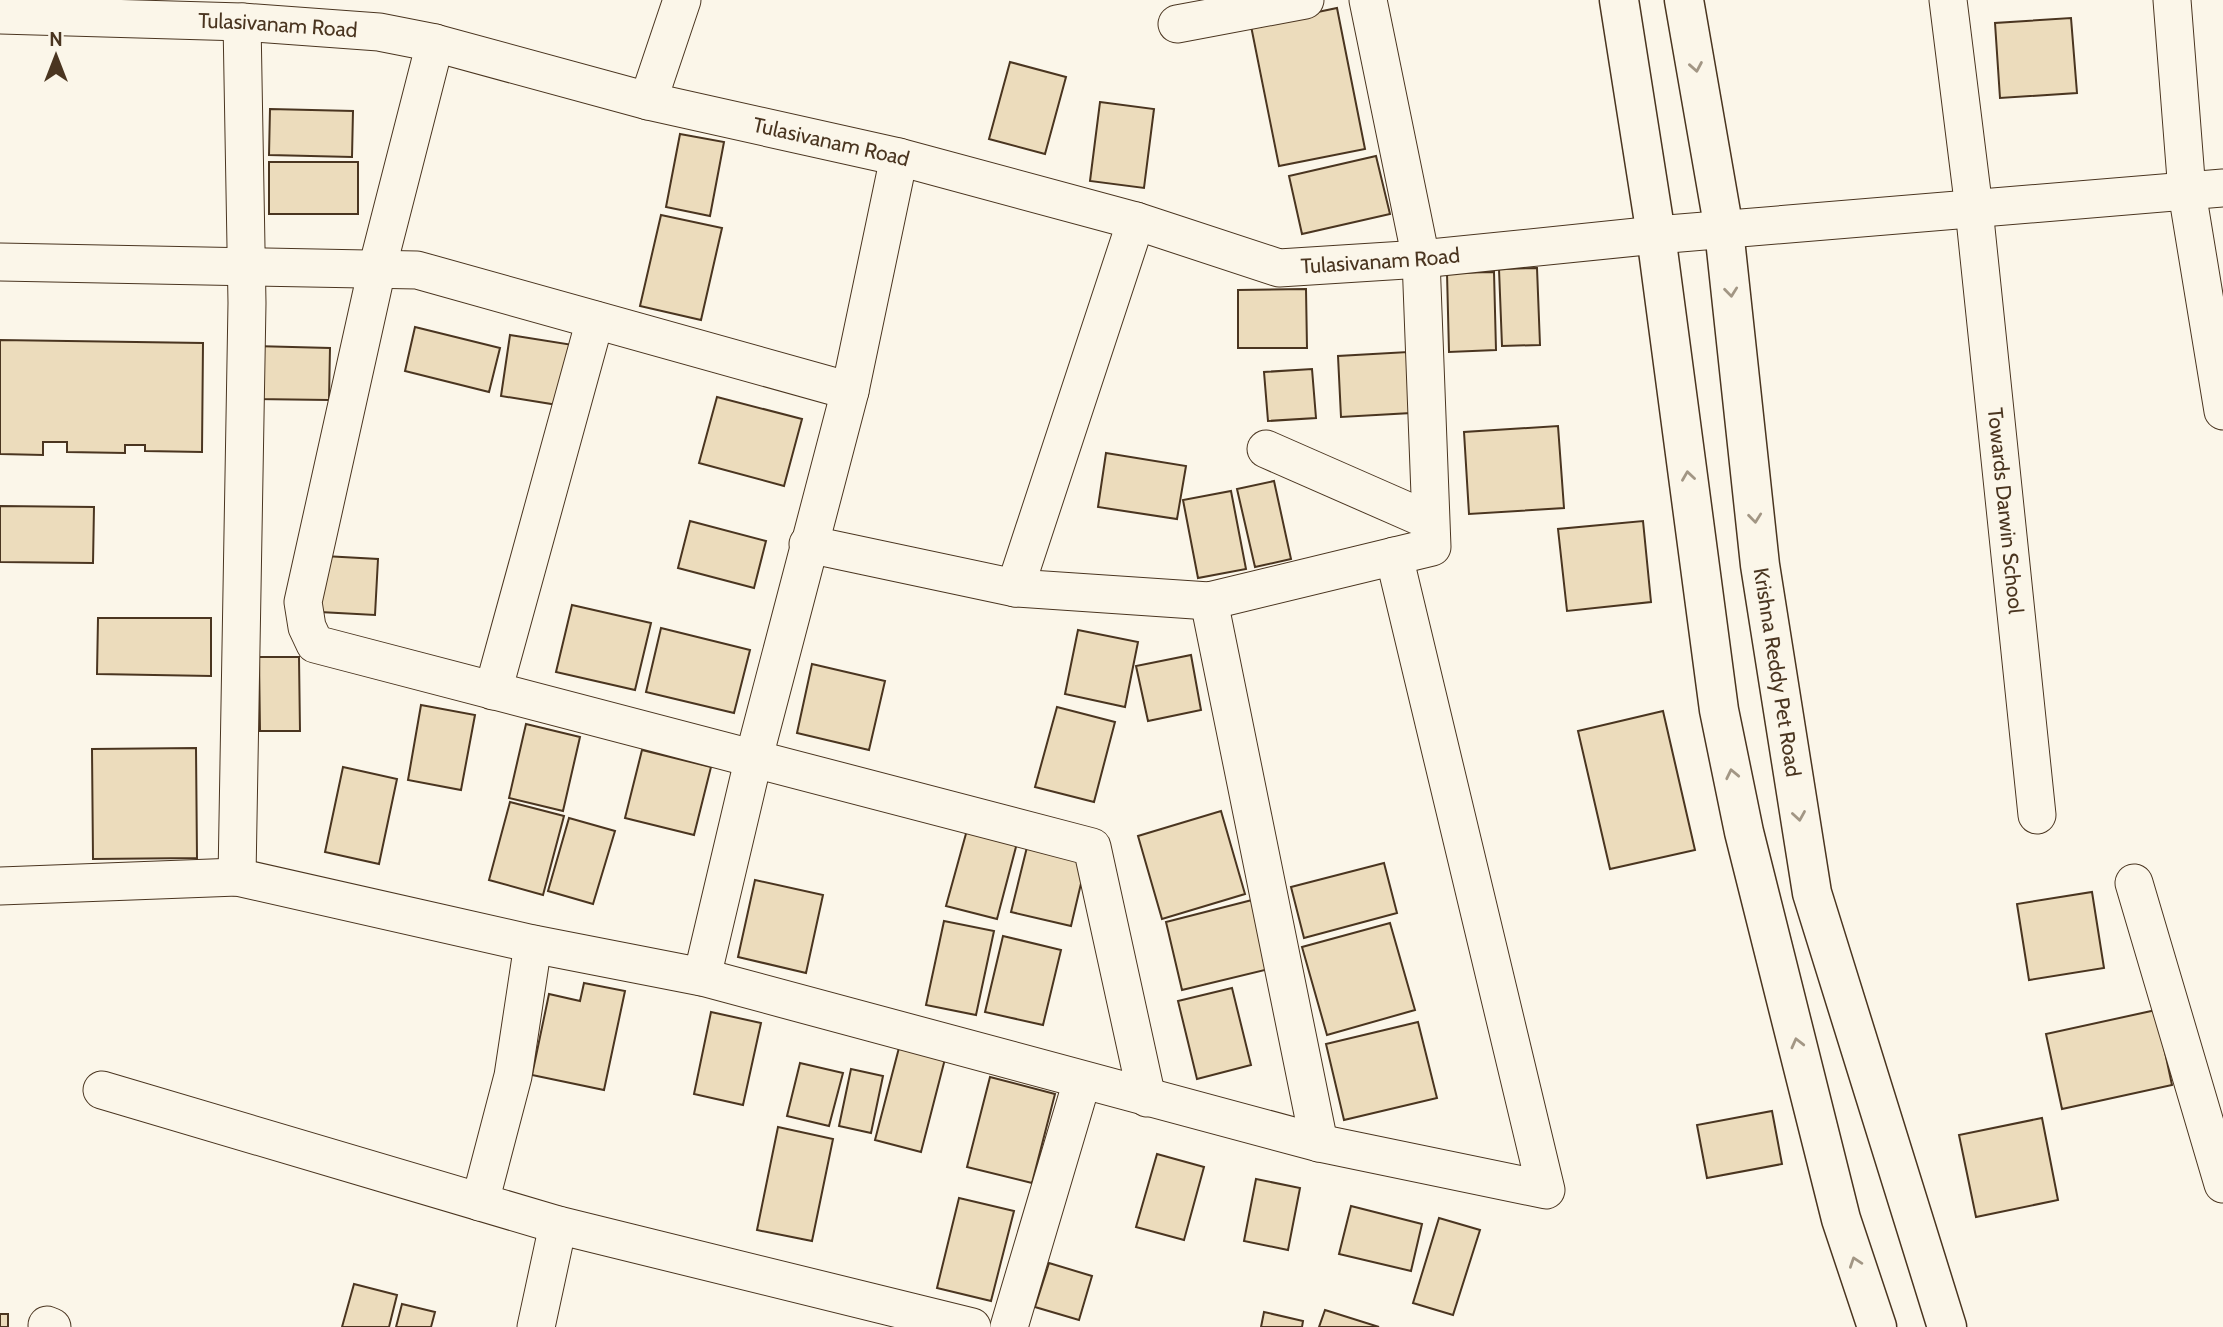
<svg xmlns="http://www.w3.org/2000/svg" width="2223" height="1327" viewBox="0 0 2223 1327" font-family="Cabin,sans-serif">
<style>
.building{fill:#ecdcbc;stroke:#4a3520;stroke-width:2}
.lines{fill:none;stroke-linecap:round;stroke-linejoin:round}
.street-casing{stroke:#4a3520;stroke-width:39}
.secondary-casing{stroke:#4a3520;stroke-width:41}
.street{stroke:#fbf6e9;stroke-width:37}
.secondary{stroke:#fbf6e9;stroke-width:38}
.oneway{stroke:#a29684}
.labels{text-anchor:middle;stroke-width:5;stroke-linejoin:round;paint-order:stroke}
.street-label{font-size:21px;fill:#4a3520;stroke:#fbf6e9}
</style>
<rect width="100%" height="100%" fill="#fbf6e9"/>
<g class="building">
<path d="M1337,8L1365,149L1279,166L1251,26Z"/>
<path d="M2071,18L2077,93L2000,98L1995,23Z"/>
<path d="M1010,62L1066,77L1045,154L989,139Z"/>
<path d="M1100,102L1154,109L1144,188L1090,181Z"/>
<path d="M270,109L353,111L352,157L269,155Z"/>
<path d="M680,134L724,142L710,216L666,207Z"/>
<path d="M1376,156L1390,214L1302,234L1289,176Z"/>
<rect x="269" y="162" width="89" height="52"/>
<path d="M661,215L722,228L701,320L640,306Z"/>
<path d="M1537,268L1540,345L1502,346L1499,269Z"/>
<path d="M1494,272L1496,350L1449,352L1447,273Z"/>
<path d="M1306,289L1307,348H1238V290Z"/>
<path d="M415,327L500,348L489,392L405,371Z"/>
<path d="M510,335L573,345L564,406L501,396Z"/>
<path d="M0,340L203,343L202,452L145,451V445H125V453L67,452V442H43V455L0,454Z"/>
<path d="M254,346L330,348L329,400L254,399Z"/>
<path d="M1408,352L1411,413L1341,417L1338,356Z"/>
<path d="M1312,369L1316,418L1268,421L1264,372Z"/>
<path d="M717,397L802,419L784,486L699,463Z"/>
<path d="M1558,426L1564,508L1469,514L1464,432Z"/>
<path d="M1106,453L1186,466L1177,519L1098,507Z"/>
<path d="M1274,481L1291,559L1255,567L1237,489Z"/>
<path d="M1231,491L1246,569L1198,578L1183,500Z"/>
<path d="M0,506L94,507L93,563L0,562Z"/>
<path d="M690,521L766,541L754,588L678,568Z"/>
<path d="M1643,521L1651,602L1567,611L1558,529Z"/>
<path d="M324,556L378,559L375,615L320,612Z"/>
<path d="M572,605L651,623L635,690L556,672Z"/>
<path d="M98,618H211V676L97,674Z"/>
<path d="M661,628L750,650L734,713L646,692Z"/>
<path d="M1078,630L1138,642L1125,707L1065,694Z"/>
<path d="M1191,655L1201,710L1148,721L1136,666Z"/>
<path d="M259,657H299L300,731H260Z"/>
<path d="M812,664L885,681L869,750L797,733Z"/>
<path d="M421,705L475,715L461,790L408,780Z"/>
<path d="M1057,707L1115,722L1094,802L1035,787Z"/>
<path d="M1663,711L1695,850L1610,869L1578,731Z"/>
<path d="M526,724L580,737L563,811L509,798Z"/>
<path d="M196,748L197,858L93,859L92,749Z"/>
<path d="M642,750L711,767L694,835L625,818Z"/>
<path d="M343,767L397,779L379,864L325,852Z"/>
<path d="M510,802L564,816L543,895L489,880Z"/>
<path d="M1221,811L1245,894L1162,919L1138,836Z"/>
<path d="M569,818L615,831L593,904L548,891Z"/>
<path d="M967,830L1017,843L997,919L946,906Z"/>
<path d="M1028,843L1087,858L1071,926L1011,912Z"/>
<path d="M1384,863L1397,913L1304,938L1291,887Z"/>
<path d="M755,880L823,895L806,973L738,957Z"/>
<path d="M2092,892L2104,968L2029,980L2017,904Z"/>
<path d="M1256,899L1273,968L1182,990L1166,922Z"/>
<path d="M944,921L994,931L976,1015L926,1005Z"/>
<path d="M1390,923L1415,1010L1327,1035L1302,947Z"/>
<path d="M1003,936L1061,950L1043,1025L985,1012Z"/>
<path d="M584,983L625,991L604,1090L532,1075L549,994L580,1001Z"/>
<path d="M1232,988L1251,1065L1197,1079L1178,1001Z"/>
<path d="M2156,1010L2172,1085L2062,1109L2046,1034Z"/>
<path d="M711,1012L761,1023L743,1105L694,1094Z"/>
<path d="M1418,1022L1437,1098L1344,1120L1326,1044Z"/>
<path d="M900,1044L946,1055L921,1152L875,1140Z"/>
<path d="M800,1063L843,1073L829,1126L787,1116Z"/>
<path d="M851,1069L883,1076L871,1133L839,1126Z"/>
<path d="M990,1077L1055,1094L1032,1183L967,1167Z"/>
<path d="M1772,1111L1782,1164L1707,1178L1697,1125Z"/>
<path d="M2042,1118L2058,1200L1976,1217L1959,1135Z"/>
<path d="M778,1127L833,1139L812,1241L757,1230Z"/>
<path d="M1157,1154L1204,1167L1184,1240L1136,1227Z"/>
<path d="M1256,1179L1300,1188L1288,1250L1244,1241Z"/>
<path d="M959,1198L1014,1211L991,1301L937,1288Z"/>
<path d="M1351,1206L1422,1224L1411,1271L1339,1254Z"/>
<path d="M1439,1218L1480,1230L1453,1315L1413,1303Z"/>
<path d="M1049,1263L1092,1276L1079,1320L1035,1307Z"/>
<path d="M354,1284L397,1295L389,1327H342Z"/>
<path d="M402,1304L435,1312L431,1327H396Z"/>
<path d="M1325,1310L1379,1327H1319Z"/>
<path d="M1264,1312L1303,1321L1302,1327H1261Z"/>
<rect x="0" y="1314" width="8" height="13"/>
</g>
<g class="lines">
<defs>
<g id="street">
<path id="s1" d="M1948,0L1974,209L2037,815"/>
<path d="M2172,0L2187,192L2223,411"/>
<path id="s2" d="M0,15L242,22L379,32L435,43L648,101L899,157L1136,221L1279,268L1421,259L1656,235L2223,188"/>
<path d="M1177,24L1305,0"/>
<path d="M435,43L377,269L303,602L307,627L315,644L1092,847L1147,1098"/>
<path d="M648,101L682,0"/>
<path d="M0,262L417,270L850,391"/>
<path d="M1266,449L1430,521"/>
<path d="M808,544L1015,588L1209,601L1432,547L1421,259L1368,0"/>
<path d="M1015,588L1136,221"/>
<path d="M1209,601L1319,1143"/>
<path d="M493,691L595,320"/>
<path d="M237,877L247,303L242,22"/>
<path d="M2134,883L2223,1184"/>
<path d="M0,886L237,877L533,944L702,977L1319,1143L1546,1190L1394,556"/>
<path d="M702,977L753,761L850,391L899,157"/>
<path d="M102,1090L558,1225L972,1327"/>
<path d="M480,1202L513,1076L533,944"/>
<path d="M47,1325L52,1327"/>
<path d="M536,1327L558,1225"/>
<path d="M1009,1327L1082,1081"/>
</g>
<g id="secondary">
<path d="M1619,0L1656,235L1719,710L1744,832L1841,1219L1877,1327"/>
<path id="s3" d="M1684,0L1724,230L1760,565L1812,893L1947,1327"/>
</g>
</defs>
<use href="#street" class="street-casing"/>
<use href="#secondary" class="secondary-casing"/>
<use href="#street" class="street"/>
<use href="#secondary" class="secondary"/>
</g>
<defs><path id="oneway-chevron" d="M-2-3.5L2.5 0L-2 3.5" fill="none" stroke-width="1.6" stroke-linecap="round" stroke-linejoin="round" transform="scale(1.75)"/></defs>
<g class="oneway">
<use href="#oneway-chevron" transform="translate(1696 67) rotate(80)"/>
<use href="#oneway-chevron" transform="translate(1731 292) rotate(84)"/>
<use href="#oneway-chevron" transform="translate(1688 476) rotate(-98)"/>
<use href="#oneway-chevron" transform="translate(1755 518) rotate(84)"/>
<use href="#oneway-chevron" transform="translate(1732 774) rotate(-102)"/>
<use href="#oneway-chevron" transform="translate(1799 816) rotate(81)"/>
<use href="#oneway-chevron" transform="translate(1797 1043) rotate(-104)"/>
<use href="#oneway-chevron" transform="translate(1855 1262) rotate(-109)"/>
</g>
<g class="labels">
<g class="street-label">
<text dy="7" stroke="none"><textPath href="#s2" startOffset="278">Tulasivanam Road</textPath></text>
<text dy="7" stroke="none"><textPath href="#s2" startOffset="845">Tulasivanam Road</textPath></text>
<text dy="7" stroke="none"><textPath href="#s2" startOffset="1412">Tulasivanam Road</textPath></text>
<text dy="7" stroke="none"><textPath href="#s1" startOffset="514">Towards Darwin School</textPath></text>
<text dy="7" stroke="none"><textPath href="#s3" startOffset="679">Krishna Reddy Pet Road</textPath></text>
</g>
</g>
<g transform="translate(56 56)" stroke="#fbf6e9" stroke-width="5" paint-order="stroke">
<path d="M0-5L12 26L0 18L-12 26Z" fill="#4a3520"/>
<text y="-10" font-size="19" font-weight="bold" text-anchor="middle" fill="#4a3520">N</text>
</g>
</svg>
